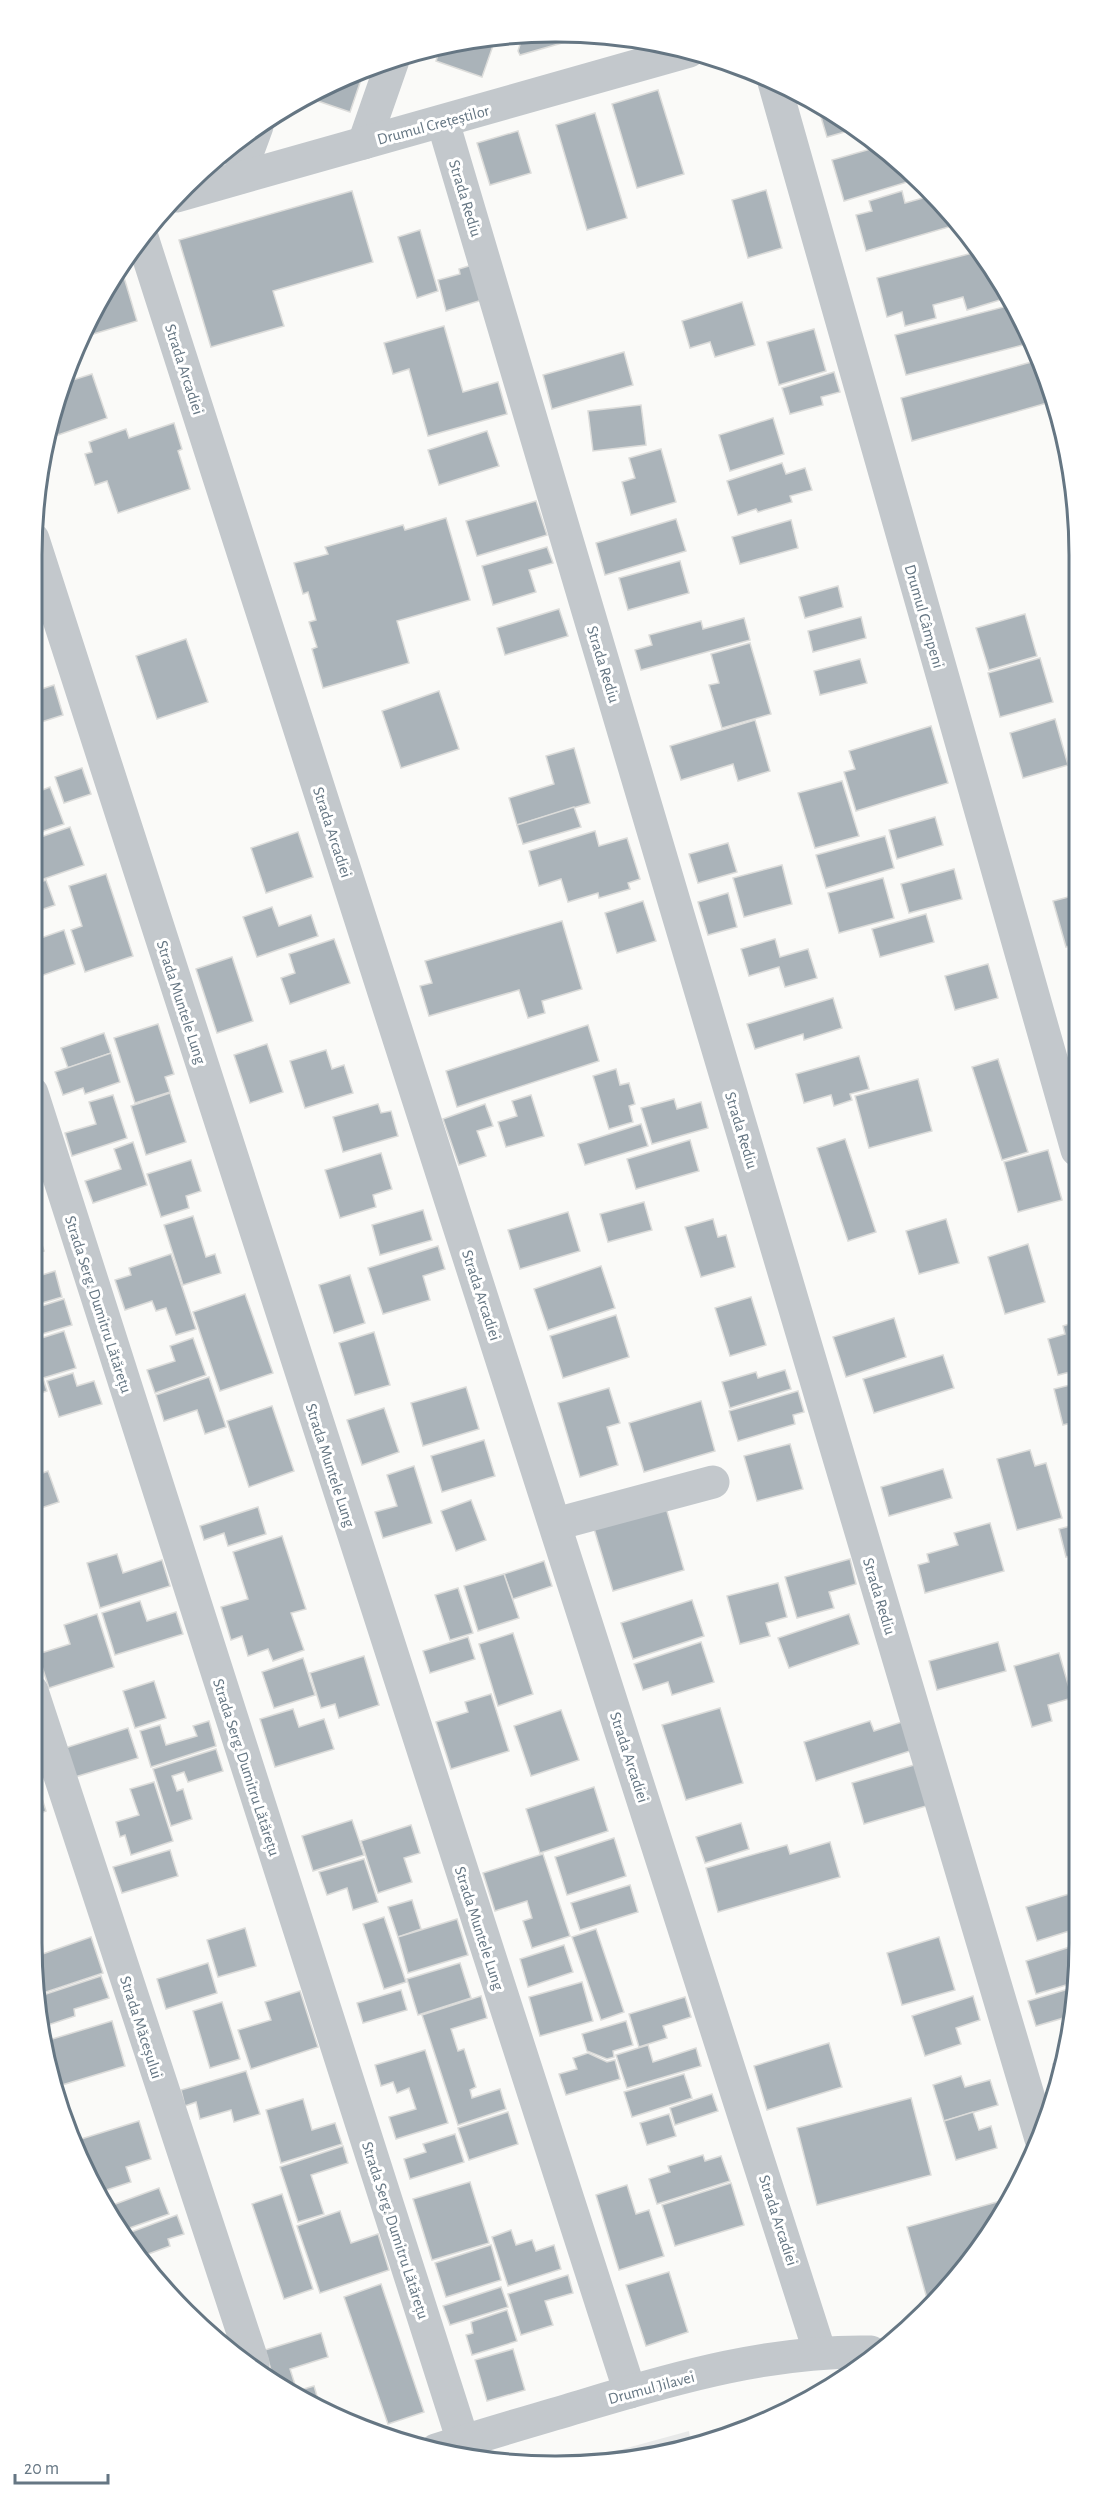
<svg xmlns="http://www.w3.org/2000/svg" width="1111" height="2498" viewBox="0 0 1111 2498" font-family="'Alegreya Sans',sans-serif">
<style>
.built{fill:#e8e9e9}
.building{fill:#aab3b9;stroke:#dcdcda;stroke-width:1.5}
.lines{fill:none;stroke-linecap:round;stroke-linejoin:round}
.street{stroke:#c3c8cc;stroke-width:33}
.labels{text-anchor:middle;stroke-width:6;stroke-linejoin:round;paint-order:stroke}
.street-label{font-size:16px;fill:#657683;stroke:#fff}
.rim{fill:none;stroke:#657683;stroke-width:3}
</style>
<rect width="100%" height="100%" fill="#fafaf8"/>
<path class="built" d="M689,2431L691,2444L657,2456L561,2466Z"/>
<g class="building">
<path d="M555,32L590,35L520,55L518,51L523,35Z"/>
<path d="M496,37L482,77L436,61L441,45L453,42Z"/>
<path d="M365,68L350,112L306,97L355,72Z"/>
<path d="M658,90L684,174L637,188L612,104Z"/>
<path d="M818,107L855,129L827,137Z"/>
<path d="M595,113L627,218L587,230L556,125Z"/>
<path d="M518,131L531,173L490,185L477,143Z"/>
<path d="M881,146L914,180L844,201L832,160Z"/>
<path d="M766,190L782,248L748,258L732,200Z"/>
<path d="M352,191L373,262L273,291L284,326L211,347L179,240Z"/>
<path d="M902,191L905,203L930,196L959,224L866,251L856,215L872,211L869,201Z"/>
<path d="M420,230L438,291L417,298L398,237Z"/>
<path d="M980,251L1000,286L997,287L1000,300L967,310L963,297L933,305L936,318L905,326L902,312L887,317L877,278Z"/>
<path d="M120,264L137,321L80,338L120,265Z"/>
<path d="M472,265L482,300L446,311L438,280L460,274L459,269Z"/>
<path d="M742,302L755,345L715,357L710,342L690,348L682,321Z"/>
<path d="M1011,305L1031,343L906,375L895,335Z"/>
<path d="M444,326L463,392L498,382L507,414L428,436L409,369L393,374L384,343Z"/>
<path d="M814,329L826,371L779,385L767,342Z"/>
<path d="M624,352L633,385L552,409L543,375Z"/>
<path d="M1035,361L1047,403L912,441L901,398Z"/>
<path d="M834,372L840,392L821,397L823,405L790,414L782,388Z"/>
<path d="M92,374L107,418L58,435L52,418L63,383Z"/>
<path d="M641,405L646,445L593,451L588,411Z"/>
<path d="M773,418L784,454L730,471L719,435Z"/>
<path d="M174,423L182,449L178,451L190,489L118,513L107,481L95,485L85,454L92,452L89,442L126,429L129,438Z"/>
<path d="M487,431L499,466L439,485L428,450Z"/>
<path d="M661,449L676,502L631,515L622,482L635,478L629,458Z"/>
<path d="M782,463L786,474L805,468L812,490L790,496L792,502L758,512L756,509L738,515L727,481Z"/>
<path d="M536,501L547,535L477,556L466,521Z"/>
<path d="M446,518L470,600L397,621L409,663L323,688L312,649L317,647L309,622L316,620L308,592L303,594L294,563L328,554L325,547L403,525L405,530Z"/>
<path d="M676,519L686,551L605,575L596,543Z"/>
<path d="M791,520L798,548L740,564L732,537Z"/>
<path d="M547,547L553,563L529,570L536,592L493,605L482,566Z"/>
<path d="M680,561L689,593L628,610L619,578Z"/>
<path d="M838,586L843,607L805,618L799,597Z"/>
<path d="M559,609L568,636L505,655L497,628Z"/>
<path d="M1025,614L1037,656L989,670L976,628Z"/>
<path d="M861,617L866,638L813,652L808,631Z"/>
<path d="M744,618L750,640L641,670L635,650L652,645L649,635L701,621L703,629Z"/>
<path d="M186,639L208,702L157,719L136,656Z"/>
<path d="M750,643L771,714L722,728L709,685L719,683L711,654Z"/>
<path d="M1040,658L1053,702L1000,717L988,673Z"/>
<path d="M860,659L867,683L820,695L814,671Z"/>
<path d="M54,685L63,715L32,725V692Z"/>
<path d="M439,691L459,749L401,768L382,711Z"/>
<path d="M1055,719L1068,765L1023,778L1010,733Z"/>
<path d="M755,720L770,771L738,781L733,764L681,780L670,746Z"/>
<path d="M931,726L948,783L856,811L844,772L855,769L849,751Z"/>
<path d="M574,748L590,803L517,825L509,798L554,784L546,756Z"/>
<path d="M82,768L91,794L64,803L55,777Z"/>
<path d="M842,781L859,836L815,848L798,793Z"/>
<path d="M50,787L64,824L32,835V794Z"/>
<path d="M574,807L581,827L523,844L517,825Z"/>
<path d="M935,817L943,845L897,859L889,830Z"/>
<path d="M70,827L84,865L32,883V840Z"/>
<path d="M595,831L599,846L627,838L640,879L628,883L630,889L599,898L598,893L568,902L561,879L539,886L529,851Z"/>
<path d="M298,832L313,877L266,893L251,848Z"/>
<path d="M885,836L894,868L826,888L816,855Z"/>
<path d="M728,843L737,872L698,883L689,854Z"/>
<path d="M782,865L792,904L744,917L733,878Z"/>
<path d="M954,869L962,899L909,913L901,884Z"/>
<path d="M106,874L133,956L85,972L71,930L82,926L69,886Z"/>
<path d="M883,878L894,918L839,933L828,893Z"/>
<path d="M46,880L55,905L32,913V885Z"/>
<path d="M728,893L737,927L708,935L698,902Z"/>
<path d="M1076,895V944L1066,947L1053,901Z"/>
<path d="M643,901L656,941L617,953L605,913Z"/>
<path d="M272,907L279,926L311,915L318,936L257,957L243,917Z"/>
<path d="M926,914L934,942L880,957L872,929Z"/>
<path d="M562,921L582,989L542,1001L545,1013L528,1018L519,990L429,1016L420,986L432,983L425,961Z"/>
<path d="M64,930L75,964L32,979V941Z"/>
<path d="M334,939L350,983L290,1004L281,978L295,973L289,954Z"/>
<path d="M775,939L780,957L808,949L817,978L785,987L779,967L749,976L741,949Z"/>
<path d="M232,957L253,1021L217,1033L196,969Z"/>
<path d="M988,964L998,998L955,1010L945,976Z"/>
<path d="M833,998L842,1028L804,1040L803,1034L755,1049L747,1024Z"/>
<path d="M158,1024L174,1074L165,1077L170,1092L135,1103L114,1038Z"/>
<path d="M588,1025L599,1061L457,1107L446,1071Z"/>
<path d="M104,1033L111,1053L68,1068L61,1048Z"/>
<path d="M267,1044L283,1092L250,1103L234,1055Z"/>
<path d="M326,1050L332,1069L344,1065L353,1093L305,1108L290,1061Z"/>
<path d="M111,1053L120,1082L85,1094L83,1088L63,1095L55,1072Z"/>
<path d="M859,1056L869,1089L850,1094L852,1100L834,1106L831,1095L804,1103L796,1074Z"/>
<path d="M998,1059L1028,1152L1002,1160L972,1067Z"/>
<path d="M616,1069L620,1085L629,1083L635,1104L629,1106L633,1122L609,1129L593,1076Z"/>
<path d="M918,1079L932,1131L869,1148L855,1096Z"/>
<path d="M170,1093L186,1142L146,1155L131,1106Z"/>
<path d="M113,1095L127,1138L72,1156L65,1133L96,1124L89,1102Z"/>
<path d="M531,1095L544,1136L506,1147L498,1122L517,1116L512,1101Z"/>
<path d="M674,1099L677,1109L701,1102L708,1128L652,1144L641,1108Z"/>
<path d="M378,1104L381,1113L391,1111L398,1136L343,1152L333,1117Z"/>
<path d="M485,1104L493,1126L477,1131L486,1156L459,1165L443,1119Z"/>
<path d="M641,1124L648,1146L585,1165L578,1144Z"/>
<path d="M845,1139L876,1232L848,1241L817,1148Z"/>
<path d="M690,1140L699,1171L636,1189L627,1159Z"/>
<path d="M133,1142L147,1185L93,1203L85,1181L121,1169L114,1149Z"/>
<path d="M1048,1150L1062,1200L1018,1212L1004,1162Z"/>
<path d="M381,1153L392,1189L373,1195L376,1207L340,1218L325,1170Z"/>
<path d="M191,1160L201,1191L186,1196L189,1208L161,1217L147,1174Z"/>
<path d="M644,1202L652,1230L608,1242L600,1214Z"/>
<path d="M423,1210L432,1240L380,1255L372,1225Z"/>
<path d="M568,1212L580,1251L520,1269L508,1230Z"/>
<path d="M193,1216L206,1257L215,1254L221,1273L183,1285L164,1225Z"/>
<path d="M713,1219L718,1237L726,1235L735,1267L701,1277L685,1227Z"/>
<path d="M946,1219L959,1263L919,1274L906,1231Z"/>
<path d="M34,1220L44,1251L32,1255V1221Z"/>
<path d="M1028,1244L1045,1302L1005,1314L988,1257Z"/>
<path d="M438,1246L445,1269L423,1276L430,1300L383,1314L368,1268Z"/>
<path d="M171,1254L196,1329L176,1335L166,1308L156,1311L152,1301L125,1310L115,1280L131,1275L129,1268Z"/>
<path d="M601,1266L615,1308L548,1330L534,1289Z"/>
<path d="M55,1271L62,1297L32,1306V1278Z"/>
<path d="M350,1275L365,1323L334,1333L319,1285Z"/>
<path d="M245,1294L273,1373L220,1391L193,1312Z"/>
<path d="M751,1297L766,1345L730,1356L715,1308Z"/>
<path d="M64,1299L72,1325L32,1337V1309Z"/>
<path d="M616,1315L629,1357L563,1378L550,1336Z"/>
<path d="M894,1318L906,1357L846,1377L833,1337Z"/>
<path d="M1078,1321V1370L1058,1375L1048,1339L1065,1334L1063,1326Z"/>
<path d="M64,1331L76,1368L43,1378L47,1391L32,1396V1341Z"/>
<path d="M374,1332L390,1385L355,1395L339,1343Z"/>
<path d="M193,1338L206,1375L155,1393L147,1370L175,1361L170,1346Z"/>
<path d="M943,1355L954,1388L874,1413L863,1379Z"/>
<path d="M785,1370L791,1389L730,1408L722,1382L756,1372L758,1378Z"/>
<path d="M73,1373L77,1386L94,1381L102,1404L59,1417L47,1381Z"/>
<path d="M209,1377L226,1427L205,1434L197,1410L164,1421L156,1395Z"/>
<path d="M1078,1383V1421L1063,1425L1054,1389Z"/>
<path d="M466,1387L479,1429L423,1446L411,1403Z"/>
<path d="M609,1388L620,1423L607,1427L618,1465L580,1477L558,1403Z"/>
<path d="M798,1391L804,1412L793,1415L795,1424L738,1441L729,1411Z"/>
<path d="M701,1401L715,1451L644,1472L629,1423Z"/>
<path d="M272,1406L294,1471L249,1487L227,1421Z"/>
<path d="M384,1408L399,1452L362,1465L347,1420Z"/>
<path d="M484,1440L495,1476L442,1492L431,1456Z"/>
<path d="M790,1444L803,1489L757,1501L744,1456Z"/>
<path d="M1030,1450L1035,1466L1046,1463L1062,1518L1017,1530L997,1459Z"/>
<path d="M414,1466L432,1523L383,1538L375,1512L397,1506L387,1475Z"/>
<path d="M943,1469L952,1498L889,1516L881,1487Z"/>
<path d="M48,1471L59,1502L32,1511V1477Z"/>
<path d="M471,1500L486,1540L456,1551L441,1511Z"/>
<path d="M664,1501L684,1570L613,1591L592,1522Z"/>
<path d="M258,1507L266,1534L228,1546L224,1533L204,1540L200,1526Z"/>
<path d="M990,1523L1004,1571L925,1593L918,1565L929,1562L927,1554L958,1545L954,1533Z"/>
<path d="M1078,1524V1554L1066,1557L1059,1529Z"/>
<path d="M282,1536L306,1609L291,1613L304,1650L273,1661L268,1649L248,1656L242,1636L231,1640L221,1607L248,1599L233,1552Z"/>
<path d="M117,1554L123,1573L162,1560L170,1586L100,1608L87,1563Z"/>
<path d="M850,1559L856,1584L829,1592L834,1608L797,1618L785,1577Z"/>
<path d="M544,1561L552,1586L513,1599L504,1574Z"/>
<path d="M1078,1561V1599L1069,1564Z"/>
<path d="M504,1574L519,1618L478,1631L464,1586Z"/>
<path d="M778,1583L787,1617L766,1623L770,1636L740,1644L727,1596Z"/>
<path d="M458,1588L473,1633L450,1640L435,1595Z"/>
<path d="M692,1600L704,1636L633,1659L621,1623Z"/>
<path d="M140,1601L147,1621L176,1612L183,1634L115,1655L102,1613Z"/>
<path d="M97,1614L114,1667L49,1688L38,1654L70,1644L64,1625Z"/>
<path d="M849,1614L859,1644L789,1668L778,1638Z"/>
<path d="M513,1633L533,1694L498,1706L479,1644Z"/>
<path d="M468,1637L475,1659L430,1673L423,1651Z"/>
<path d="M701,1642L714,1682L672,1695L668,1682L643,1690L634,1664Z"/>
<path d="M998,1642L1006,1671L937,1690L929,1661Z"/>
<path d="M1059,1653L1072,1698L1048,1705L1052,1721L1032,1727L1014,1666Z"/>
<path d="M364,1656L379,1705L339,1718L335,1704L321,1708L310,1673Z"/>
<path d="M303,1658L315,1695L274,1708L262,1672Z"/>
<path d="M154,1681L166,1718L135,1728L123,1691Z"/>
<path d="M491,1694L509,1751L451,1769L436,1722L468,1712L465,1702Z"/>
<path d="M720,1708L743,1783L686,1800L662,1725Z"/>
<path d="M293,1709L299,1727L324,1719L334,1749L275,1767L260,1719Z"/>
<path d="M561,1710L579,1760L531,1776L514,1726Z"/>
<path d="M209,1721L216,1746L151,1767L140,1731L160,1725L166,1745L197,1736L193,1726Z"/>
<path d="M870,1721L874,1731L905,1721L913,1750L816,1781L804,1742Z"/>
<path d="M128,1728L138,1758L75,1777L65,1748Z"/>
<path d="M216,1749L223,1771L188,1782L184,1772L172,1776L177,1791L183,1789L192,1819L171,1826L153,1769Z"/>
<path d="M921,1763L933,1804L864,1824L852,1783Z"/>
<path d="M33,1770L46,1811L32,1816V1771Z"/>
<path d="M154,1782L173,1841L131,1855L125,1835L120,1837L116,1822L139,1815L130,1789Z"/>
<path d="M594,1787L608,1831L540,1853L526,1809Z"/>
<path d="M352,1820L364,1855L313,1871L302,1836Z"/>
<path d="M741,1823L749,1849L705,1863L696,1837Z"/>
<path d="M411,1825L420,1853L404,1858L412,1882L378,1893L361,1841Z"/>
<path d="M614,1838L626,1876L567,1895L555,1857Z"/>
<path d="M830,1842L840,1877L718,1912L706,1868L787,1845L790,1854Z"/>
<path d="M170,1850L178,1876L122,1893L113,1867Z"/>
<path d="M543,1854L570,1936L532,1948L523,1921L532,1918L527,1901L495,1911L483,1873Z"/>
<path d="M364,1859L378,1902L353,1910L347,1888L327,1895L319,1872Z"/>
<path d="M630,1885L638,1912L580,1930L571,1903Z"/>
<path d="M1079,1891V1928L1037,1941L1026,1907Z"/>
<path d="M412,1900L421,1929L398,1937L388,1907Z"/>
<path d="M32,1903L39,1927L32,1930Z"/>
<path d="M384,1917L406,1982L384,1989L363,1924Z"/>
<path d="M457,1919L468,1955L408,1973L398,1937Z"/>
<path d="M245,1928L256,1966L218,1977L207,1940Z"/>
<path d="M596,1929L624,2012L601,2020L572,1937Z"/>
<path d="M91,1937L103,1973L40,1994L34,1957Z"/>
<path d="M939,1937L955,1990L902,2005L887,1953Z"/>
<path d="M564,1945L573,1972L528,1987L520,1959Z"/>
<path d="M1073,1946L1078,1961L1076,1982L1036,1994L1026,1961Z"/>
<path d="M208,1963L217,1993L166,2009L157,1979Z"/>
<path d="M460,1963L471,1998L418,2015L407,1979Z"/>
<path d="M101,1976L109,1998L74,2009L75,2016L45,2026L40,1996Z"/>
<path d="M582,1982L593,2021L540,2036L529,1997Z"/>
<path d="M1075,1987L1071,2026L1067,2017L1036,2026L1028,2001Z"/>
<path d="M401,1990L407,2010L363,2023L357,2003Z"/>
<path d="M300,1991L318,2047L251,2069L238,2030L271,2020L265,2002Z"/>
<path d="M481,1996L487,2018L451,2029L458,2051L464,2049L476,2087L470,2090L472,2098L500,2089L506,2109L458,2125L422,2015Z"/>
<path d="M973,1996L980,2020L956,2028L961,2044L925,2056L912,2016Z"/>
<path d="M685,1997L691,2017L663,2026L667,2038L639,2047L629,2014Z"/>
<path d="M222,2002L240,2059L210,2068L193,2011Z"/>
<path d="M112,2021L125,2066L62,2085L49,2040Z"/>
<path d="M626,2021L633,2045L613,2051L614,2057L607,2059L587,2051L582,2034Z"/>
<path d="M829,2043L842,2087L767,2110L754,2066Z"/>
<path d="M648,2045L653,2062L696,2048L701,2066L627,2088L616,2055Z"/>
<path d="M425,2050L448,2123L396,2139L389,2117L416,2109L409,2088L397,2093L393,2082L381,2086L375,2065Z"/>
<path d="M588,2053L607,2062L615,2060L620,2079L566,2095L559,2074L577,2069L573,2058Z"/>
<path d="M1064,2061L1058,2082L1053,2064Z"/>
<path d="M246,2071L260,2114L234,2122L231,2110L200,2119L196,2102L185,2106L181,2090Z"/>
<path d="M684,2074L692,2098L632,2117L624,2092Z"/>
<path d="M961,2076L965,2087L990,2080L998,2105L944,2121L933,2085Z"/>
<path d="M712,2094L718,2111L675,2125L670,2108Z"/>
<path d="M911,2098L931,2175L817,2205L797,2128Z"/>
<path d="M303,2099L312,2130L335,2123L342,2144L281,2163L266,2110Z"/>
<path d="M508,2112L518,2144L469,2160L458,2128Z"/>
<path d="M973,2112L979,2130L991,2126L997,2148L956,2160L944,2121Z"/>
<path d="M669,2114L676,2136L647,2145L640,2123Z"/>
<path d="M139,2121L151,2159L126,2167L131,2182L97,2193L78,2140Z"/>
<path d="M455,2134L464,2162L410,2179L404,2159L426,2152L423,2144Z"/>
<path d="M343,2146L348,2163L311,2175L324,2214L298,2222L280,2167Z"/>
<path d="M703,2155L705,2161L721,2156L730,2181L657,2204L649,2179L670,2172L668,2166Z"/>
<path d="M470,2182L489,2243L432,2260L413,2199Z"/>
<path d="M731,2183L744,2225L675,2246L662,2205Z"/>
<path d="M627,2185L636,2214L649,2210L664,2256L619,2270L596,2195Z"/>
<path d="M159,2188L169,2214L121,2231L110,2206Z"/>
<path d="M282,2194L313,2289L284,2299L252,2204Z"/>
<path d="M1004,2200L949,2288L928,2302L907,2227Z"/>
<path d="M340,2211L351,2243L378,2234L389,2270L320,2293L297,2226Z"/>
<path d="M177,2215L184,2234L168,2239L170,2246L140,2257L123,2235Z"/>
<path d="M511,2230L516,2245L532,2240L536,2251L554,2245L561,2269L508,2286L492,2237Z"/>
<path d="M491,2245L501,2280L446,2297L435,2263Z"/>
<path d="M669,2272L688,2332L646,2346L626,2285Z"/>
<path d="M568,2275L573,2293L545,2301L553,2325L521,2335L508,2294Z"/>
<path d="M381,2284L424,2412L388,2424L344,2297Z"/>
<path d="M501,2287L508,2307L450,2325L443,2306Z"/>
<path d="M507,2310L517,2341L472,2355L466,2335L473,2333L471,2322Z"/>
<path d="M321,2333L328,2357L290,2369L297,2391L314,2386L320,2406L294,2396L274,2380L265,2350Z"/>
<path d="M513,2349L525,2390L487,2401L475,2360Z"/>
</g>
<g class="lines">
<g class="street">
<path d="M774,82L1077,1150"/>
<path d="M443,122L1041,2139"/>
<path d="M364,143L393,60"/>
<path d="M238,178L257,126"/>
<path d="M176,196L689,51"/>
<path d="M142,237L820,2353"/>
<path d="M33,539L630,2392"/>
<path d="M32,1093L463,2441"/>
<path d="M556,1524L713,1482"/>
<path d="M32,1691L253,2363"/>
<path d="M436,2450C485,2434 535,2420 585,2405C678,2377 773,2350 871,2352"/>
</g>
</g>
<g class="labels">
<g class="street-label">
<text transform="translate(433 124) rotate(-15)" y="6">Drumul Crețeștilor</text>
<text transform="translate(466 198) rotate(73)" y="6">Strada Rediu</text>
<text transform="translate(185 369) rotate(72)" y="6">Strada Arcadiei</text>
<text transform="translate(925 616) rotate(74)" y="6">Drumul Câmpeni</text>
<text transform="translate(604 664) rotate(73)" y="6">Strada Rediu</text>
<text transform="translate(333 832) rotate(72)" y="6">Strada Arcadiei</text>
<text transform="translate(182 1002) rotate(72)" y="6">Strada Muntele Lung</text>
<text transform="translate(742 1130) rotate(73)" y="6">Strada Rediu</text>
<text transform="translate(482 1295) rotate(72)" y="6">Strada Arcadiei</text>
<text transform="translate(99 1304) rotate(72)" y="6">Strada Serg. Dumitru Lătărețu</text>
<text transform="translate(331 1465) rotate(72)" y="6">Strada Muntele Lung</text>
<text transform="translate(880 1596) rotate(73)" y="6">Strada Rediu</text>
<text transform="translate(630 1757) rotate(72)" y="6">Strada Arcadiei</text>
<text transform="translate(247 1767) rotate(72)" y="6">Strada Serg. Dumitru Lătărețu</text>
<text transform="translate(480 1928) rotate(72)" y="6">Strada Muntele Lung</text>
<text transform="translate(142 2027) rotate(72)" y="6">Strada Măceșului</text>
<text transform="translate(779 2220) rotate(72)" y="6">Strada Arcadiei</text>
<text transform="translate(396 2230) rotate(72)" y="6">Strada Serg. Dumitru Lătărețu</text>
<text transform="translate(651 2387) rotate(-15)" y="6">Drumul Jilavei</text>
</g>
</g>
<path d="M0 0H1111V2498H0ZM555 42H556A513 513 0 0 1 1069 555V1943A513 513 0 0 1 556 2456H555A513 513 0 0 1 42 1943V555A513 513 0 0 1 555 42Z" fill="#fff" fill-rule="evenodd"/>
<path class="rim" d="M555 42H556A513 513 0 0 1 1069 555V1943A513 513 0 0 1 556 2456H555A513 513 0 0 1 42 1943V555A513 513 0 0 1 555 42Z"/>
<path d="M15 2474v9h93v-9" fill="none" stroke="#657683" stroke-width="3"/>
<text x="24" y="2474" font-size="18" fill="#657683" stroke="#ffffff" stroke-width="4.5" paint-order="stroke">20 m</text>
</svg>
